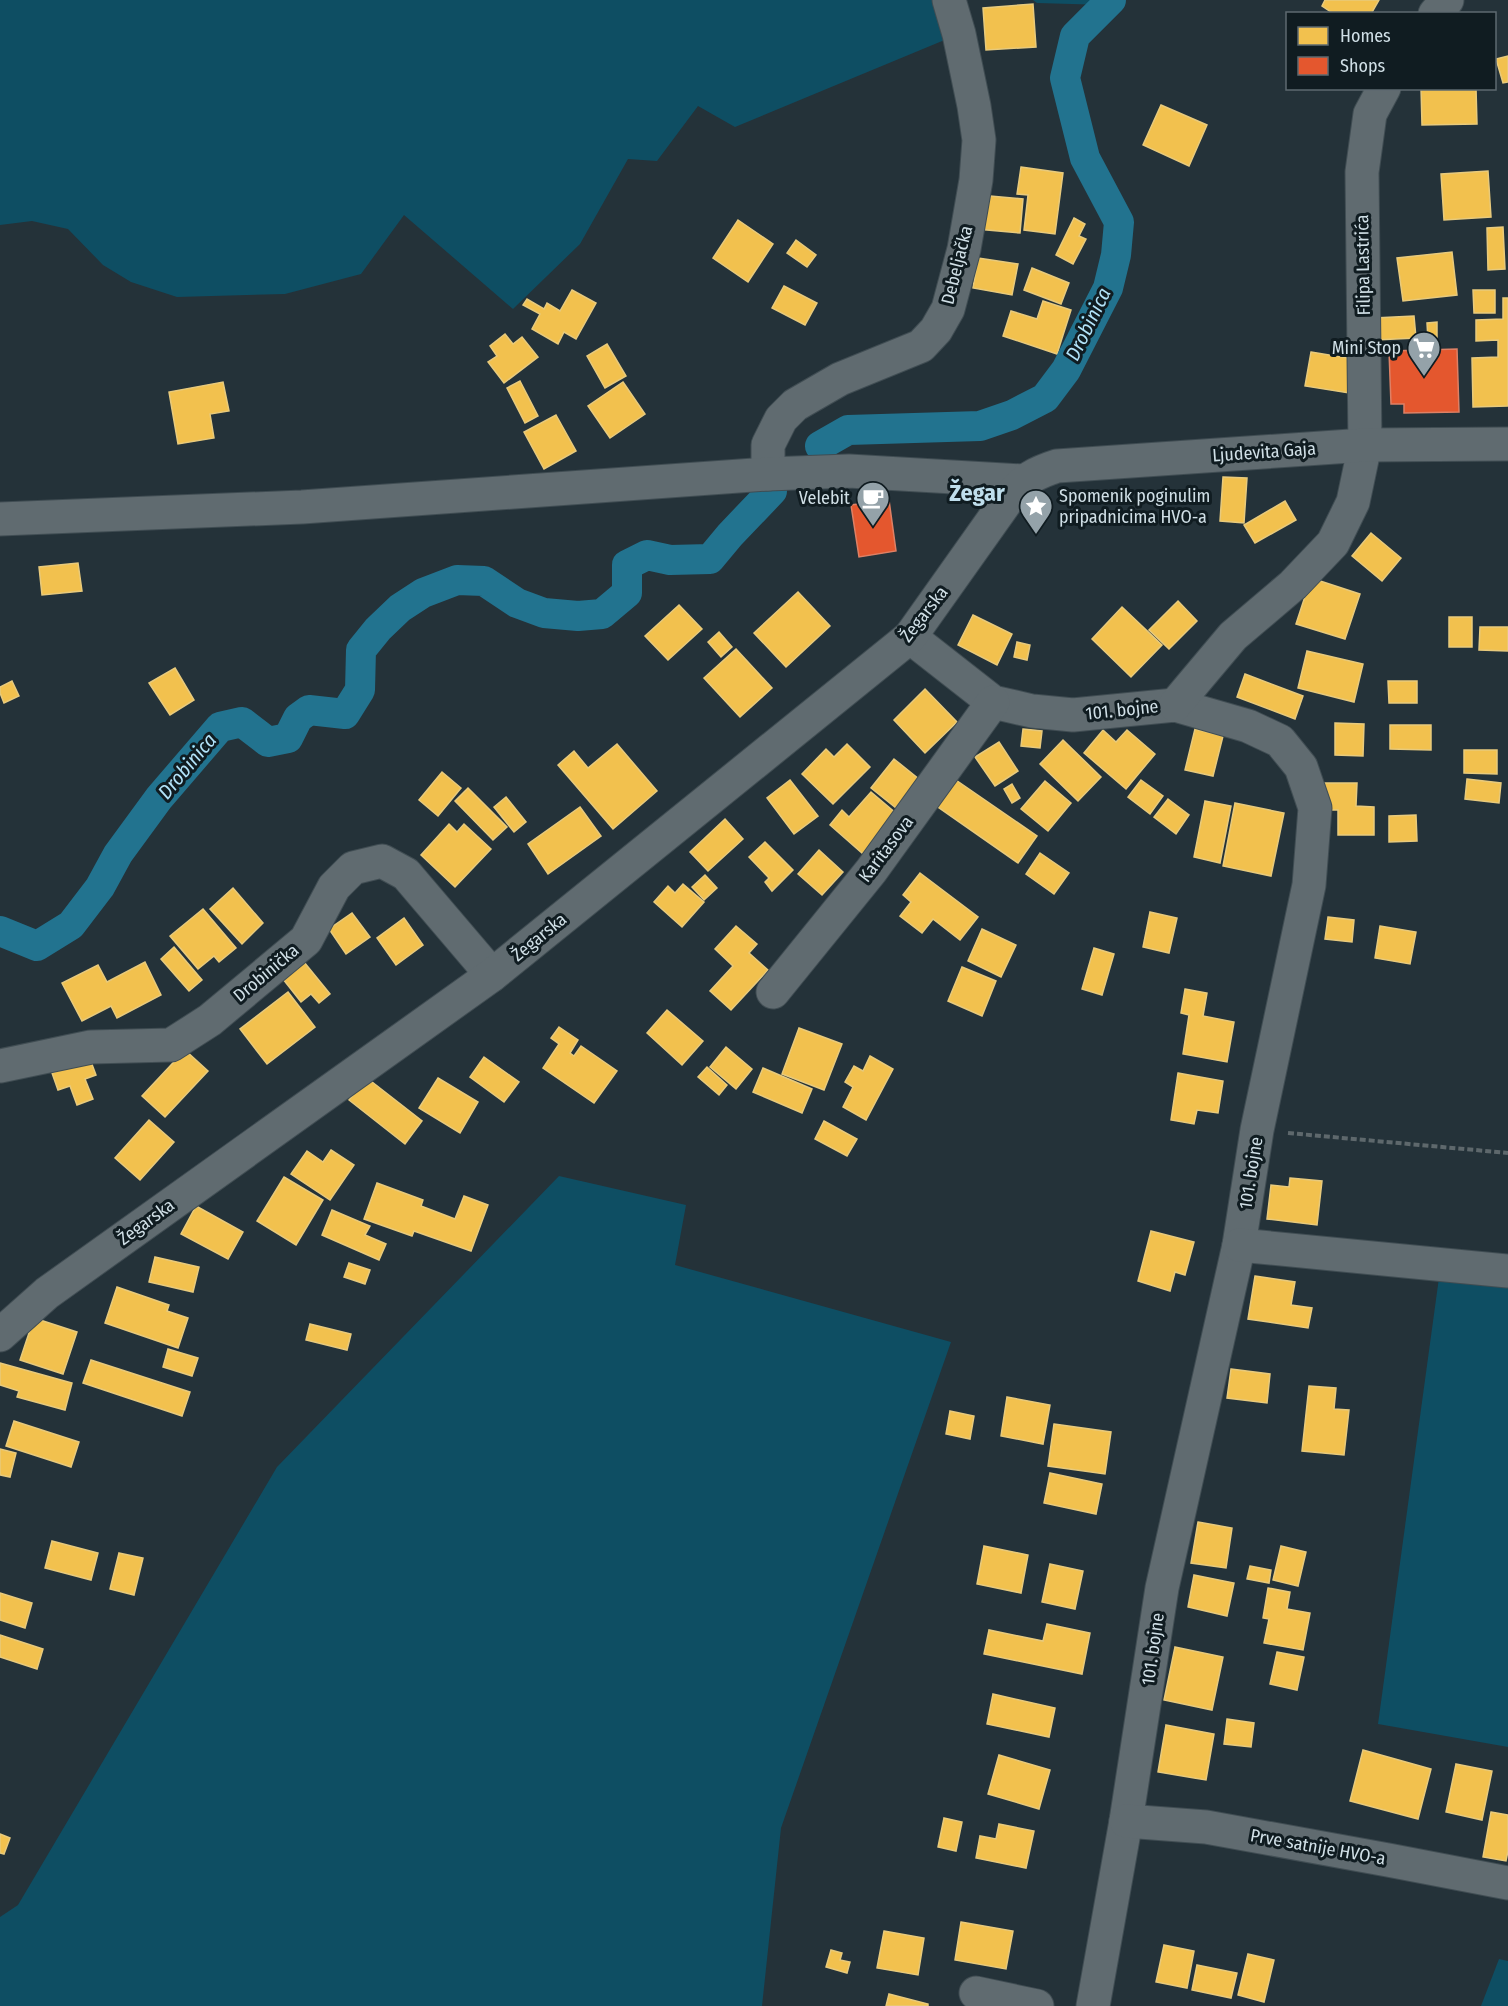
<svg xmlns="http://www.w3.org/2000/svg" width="1508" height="2006" viewBox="0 0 1508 2006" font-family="'Fira Sans Condensed',sans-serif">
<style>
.green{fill:#0e4e63}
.homes{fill:#f2c14e;stroke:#e8ca7c;stroke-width:1.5}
.shops{fill:#e4572e;stroke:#de8065;stroke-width:1.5}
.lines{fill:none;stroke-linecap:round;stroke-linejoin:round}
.canal{stroke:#22738f;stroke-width:30}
.minor-casing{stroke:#404d53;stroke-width:35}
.path{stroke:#5e686c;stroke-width:4;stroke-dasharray:6 3;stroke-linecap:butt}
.minor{stroke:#606b70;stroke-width:33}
.labels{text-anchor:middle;stroke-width:6;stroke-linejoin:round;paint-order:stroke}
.street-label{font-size:18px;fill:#d0dfe6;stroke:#101c21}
.poi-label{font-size:18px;fill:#d0dfe6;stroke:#101c21;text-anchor:end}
.water-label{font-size:20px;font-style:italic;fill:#b2e3f9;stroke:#101c21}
.district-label{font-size:24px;font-weight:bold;fill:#bfdeec;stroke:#101c21}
</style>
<rect width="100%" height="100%" fill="#243239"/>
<g class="green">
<path d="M0,0H949L959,34L735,127L698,106L657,161L628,159L580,244L513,309L404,215L361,274L285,294L177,297L131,282L103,265L68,229L32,221L0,225Z"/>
<path d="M1033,0H1111L1106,5L1037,3Z"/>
<path d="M559,1176L686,1205L675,1265L951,1342L781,1828L762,2006H0V1917L18,1905L277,1467Z"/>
<path d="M1441,1263L1508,1271V1747L1378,1724Z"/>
<path d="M1499,1959L1508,1961V2006H1481Z"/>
</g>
<g class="homes">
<path d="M1325,0H1379L1371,14H1334L1322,6Z"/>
<path d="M1033,4L1036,47L986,50L983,8Z"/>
<path d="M1508,56V82L1503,83L1496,59Z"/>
<path d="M1421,88H1476L1477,124L1422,125Z"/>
<path d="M1161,105L1207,125L1189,166L1143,145Z"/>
<path d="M1021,167L1063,173L1055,234L1024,230L1028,195L1017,194Z"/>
<path d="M1488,171L1491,217L1444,220L1441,174Z"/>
<path d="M979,195L1023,199L1020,233L976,229Z"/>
<path d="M1074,218L1085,224L1079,236L1086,239L1073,264L1056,255Z"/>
<path d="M738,220L773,244L748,282L713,258Z"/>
<path d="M1503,227L1505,269L1488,270L1487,228Z"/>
<path d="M796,240L816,255L807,267L787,253Z"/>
<path d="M1452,252L1457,295L1403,301L1397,258Z"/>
<path d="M978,258L1018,264L1012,295L973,288Z"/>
<path d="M1032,268L1069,283L1061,304L1024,290Z"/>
<path d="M784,286L817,303L805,325L772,308Z"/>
<path d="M572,290L596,303L576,339L564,332L558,344L532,329L540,314L523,305L527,299L544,309L547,303L560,311Z"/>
<path d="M1473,290H1495V313H1474Z"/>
<path d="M1503,298H1508V406L1473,407L1472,358L1498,357V340L1476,341V320L1503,319Z"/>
<path d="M1043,301L1071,310L1057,354L1003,336L1011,311L1037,319Z"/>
<path d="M1414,316L1416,338L1375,340L1374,318Z"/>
<path d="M1437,322V339L1428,340L1427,323Z"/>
<path d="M505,334L513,344L522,337L538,357L504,383L488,362L497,356L490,346Z"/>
<path d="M607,344L626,376L605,388L587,356Z"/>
<path d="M1311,352L1354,359L1349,393L1305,386Z"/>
<path d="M520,381L538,416L525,423L507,388Z"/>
<path d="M223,382L229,411L210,414L214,438L178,444L169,392Z"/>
<path d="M623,382L645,414L610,438L588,406Z"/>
<path d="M556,415L576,451L544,469L524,432Z"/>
<path d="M1223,477L1247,478L1244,523L1220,521Z"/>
<path d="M1285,501L1296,520L1255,543L1244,525Z"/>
<path d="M1371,533L1401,558L1382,581L1352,556Z"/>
<path d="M78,563L82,591L42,595L39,567Z"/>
<path d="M1311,578L1360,594L1345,639L1296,624Z"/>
<path d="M798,592L830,626L786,667L754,633Z"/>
<path d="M1178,601L1197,621L1169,649L1149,630Z"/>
<path d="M679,605L702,629L668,660L645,636Z"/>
<path d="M1122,607L1162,645L1131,677L1092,639Z"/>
<path d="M973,615L1012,634L997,665L958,645Z"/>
<rect x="1449" y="617" width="23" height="30"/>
<path d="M1480,627H1508V651L1479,650Z"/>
<path d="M719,632L732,647L721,657L708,642Z"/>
<path d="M1017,642L1030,645L1027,660L1014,657Z"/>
<path d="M736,649L772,688L740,717L704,678Z"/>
<path d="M1307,651L1363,664L1354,702L1298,688Z"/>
<path d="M175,668L194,700L170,715L149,683Z"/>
<path d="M1245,674L1303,696L1295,719L1237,697Z"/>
<path d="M12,681L19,696L4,703L0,693V687Z"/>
<path d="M1388,681H1417V703H1389Z"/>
<path d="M925,689L957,722L925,753L894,720Z"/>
<path d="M1335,723L1364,724L1363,756L1335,755Z"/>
<path d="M1390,725H1431V750L1390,749Z"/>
<path d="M1023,729L1042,731L1040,748L1021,746Z"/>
<path d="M1195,729L1223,736L1213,776L1185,770Z"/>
<path d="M1103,730L1116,742L1127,730L1155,754L1126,789L1084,753Z"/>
<path d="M1063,740L1101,777L1078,801L1040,764Z"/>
<path d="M999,742L1018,771L995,786L975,757Z"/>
<path d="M617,744L657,791L613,829L558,765L574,751L588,768Z"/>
<path d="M847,744L870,767L833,804L802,774L826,749L834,757Z"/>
<path d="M1464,750H1497V774L1464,773Z"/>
<path d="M894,759L919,779L896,808L871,788Z"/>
<path d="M442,772L461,788L438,816L419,800Z"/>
<path d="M953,778L1037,836L1018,863L935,805Z"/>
<path d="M1467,779L1501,783L1499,803L1465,799Z"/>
<path d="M790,780L818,816L794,834L767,798Z"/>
<path d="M1141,780L1163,796L1150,814L1128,797Z"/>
<path d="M1045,781L1071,803L1048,831L1021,809Z"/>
<path d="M1323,783H1357L1356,806L1374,807V835H1338V810H1322Z"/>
<path d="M1012,784L1020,798L1012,803L1004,789Z"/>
<path d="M468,788L507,827L493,840L455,801Z"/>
<path d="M871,792L897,814L863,854L830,825L842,810L849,817Z"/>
<path d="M506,797L526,822L514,832L494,807Z"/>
<path d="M1168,799L1189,815L1176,834L1154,817Z"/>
<path d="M1205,801L1231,806L1220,863L1194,857Z"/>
<path d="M1235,803L1284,813L1271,876L1223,866Z"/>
<path d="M580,807L601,836L548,874L528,844Z"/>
<path d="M1416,815L1417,841L1389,842V816Z"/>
<path d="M725,819L743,839L708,871L690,852Z"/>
<path d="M449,824L457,832L464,824L491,849L455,887L421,855Z"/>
<path d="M765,842L793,870L772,891L765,882L769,878L749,857Z"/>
<path d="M819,850L843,872L822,895L798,874Z"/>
<path d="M1040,853L1069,873L1054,894L1026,874Z"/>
<path d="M920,873L978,917L960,940L933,919L922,933L900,916L911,902L903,895Z"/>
<path d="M705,875L717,888L704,900L692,887Z"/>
<path d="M683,884L704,902L682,927L654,902L668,886L675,893Z"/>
<path d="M233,888L263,923L242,944L210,909Z"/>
<path d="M203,909L236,948L219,962L214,956L198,969L170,936Z"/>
<path d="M1150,912L1177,918L1169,953L1143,947Z"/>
<path d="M352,913L370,937L346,954L329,929Z"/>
<path d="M1328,917L1354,920L1352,942L1325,939Z"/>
<path d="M404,918L423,945L396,965L377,938Z"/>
<path d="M736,926L757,944L749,953L768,970L731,1010L710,991L733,966L715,949Z"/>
<path d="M1380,926L1416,932L1410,964L1375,958Z"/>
<path d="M982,929L1016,945L1001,977L968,961Z"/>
<path d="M174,947L202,980L189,991L161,959Z"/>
<path d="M1094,948L1114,954L1102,995L1082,989Z"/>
<path d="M145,962L161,995L117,1018L111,1006L82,1021L62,983L98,965L107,982Z"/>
<path d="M304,962L330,994L319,1003L311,994L301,1002L283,979Z"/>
<path d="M962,967L996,981L982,1016L948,1001Z"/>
<path d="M1185,989L1207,993L1203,1016L1234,1022L1227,1062L1183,1054L1189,1015L1181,1013Z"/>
<path d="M288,992L315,1027L267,1064L240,1029Z"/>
<path d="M667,1010L703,1041L682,1065L647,1033Z"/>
<path d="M559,1027L578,1040L570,1053L574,1056L581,1046L617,1071L594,1103L543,1068L559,1044L551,1038Z"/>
<path d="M799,1028L842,1044L824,1090L782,1074Z"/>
<path d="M726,1047L752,1069L736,1089L710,1067Z"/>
<path d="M185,1050L208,1071L165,1117L142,1096Z"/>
<path d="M870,1056L893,1069L866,1120L843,1107L853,1087L845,1082L854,1066L863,1071Z"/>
<path d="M484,1057L519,1082L504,1102L470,1077Z"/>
<path d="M90,1059L96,1075L85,1079L93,1099L77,1105L70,1086L58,1090L52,1073Z"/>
<path d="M707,1067L727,1085L719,1095L698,1077Z"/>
<path d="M763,1068L812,1089L802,1113L753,1092Z"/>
<path d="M1178,1073L1223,1081L1218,1113L1197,1110L1194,1124L1171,1120Z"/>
<path d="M367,1078L422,1121L405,1144L349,1100Z"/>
<path d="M438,1078L478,1102L460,1133L419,1108Z"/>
<path d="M149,1120L174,1142L140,1180L115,1158Z"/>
<path d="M824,1121L857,1139L847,1156L815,1139Z"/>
<path d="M331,1150L354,1165L330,1200L291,1174L307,1151L323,1162Z"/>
<path d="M284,1177L323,1200L296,1245L257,1221Z"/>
<path d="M1290,1178L1322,1181L1317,1225L1267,1219L1271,1185L1289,1187Z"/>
<path d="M377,1183L423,1200L421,1206L455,1219L464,1196L488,1205L471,1251L414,1231L412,1236L364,1219Z"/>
<path d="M196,1206L243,1232L228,1259L181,1234Z"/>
<path d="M332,1210L370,1226L365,1235L386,1244L379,1260L322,1235Z"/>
<path d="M1151,1231L1194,1242L1185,1275L1175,1272L1170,1291L1138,1281Z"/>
<path d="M155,1257L199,1267L193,1292L149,1282Z"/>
<path d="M349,1263L370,1270L365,1284L344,1277Z"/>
<path d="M1255,1276L1295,1282L1291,1305L1312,1308L1308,1328L1248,1319Z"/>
<path d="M117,1287L169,1305L167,1311L188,1318L178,1348L105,1323Z"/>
<path d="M34,1318L77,1332L63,1374L20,1360Z"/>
<path d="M310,1324L351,1334L347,1350L306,1340Z"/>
<path d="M168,1349L198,1358L192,1376L163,1367Z"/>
<path d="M91,1360L190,1392L182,1416L83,1383Z"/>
<path d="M0,1363L72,1383L65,1410L17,1397L19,1391L0,1385Z"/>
<path d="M1231,1369L1270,1374L1267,1403L1227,1398Z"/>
<path d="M1309,1386L1336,1388L1334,1409L1349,1410L1344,1455L1302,1451Z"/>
<path d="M1007,1397L1050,1405L1043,1444L1001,1436Z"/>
<path d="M950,1411L974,1416L970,1439L946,1434Z"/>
<path d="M14,1421L79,1442L71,1467L6,1446Z"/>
<path d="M1054,1424L1111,1432L1105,1474L1048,1466Z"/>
<path d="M0,1449L16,1453L10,1477L0,1475Z"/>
<path d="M1050,1473L1102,1484L1096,1514L1044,1503Z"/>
<path d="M1198,1522L1232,1528L1226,1568L1191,1563Z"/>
<path d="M52,1541L98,1553L91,1580L45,1568Z"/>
<path d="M984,1546L1028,1555L1021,1593L977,1584Z"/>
<path d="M1281,1546L1306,1552L1298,1586L1273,1580Z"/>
<path d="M119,1553L143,1558L134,1595L110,1589Z"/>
<path d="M1050,1564L1083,1571L1075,1609L1042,1602Z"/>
<path d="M1250,1566L1271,1570L1269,1583L1247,1579Z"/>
<path d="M1194,1575L1234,1583L1227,1616L1188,1607Z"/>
<path d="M1268,1588L1290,1592L1287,1609L1310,1613L1303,1650L1264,1643L1269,1619L1263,1618Z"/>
<path d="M0,1593L32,1603L25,1628L0,1620Z"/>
<path d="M1047,1624L1090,1633L1082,1674L984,1654L989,1630L1043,1641Z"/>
<path d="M0,1635L43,1649L37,1669L0,1657Z"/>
<path d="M1175,1647L1223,1657L1212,1710L1164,1700Z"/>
<path d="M1277,1652L1304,1657L1297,1690L1270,1684Z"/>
<path d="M993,1694L1055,1708L1049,1737L987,1724Z"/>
<path d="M1227,1719L1254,1723L1251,1747L1224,1744Z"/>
<path d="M1166,1725L1214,1734L1206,1780L1158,1772Z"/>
<path d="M1363,1750L1431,1769L1418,1819L1350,1801Z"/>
<path d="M999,1755L1050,1770L1039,1809L988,1794Z"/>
<path d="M1456,1764L1492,1771L1482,1820L1446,1812Z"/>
<path d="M1491,1812L1508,1815V1851L1506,1861L1483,1857Z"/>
<path d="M944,1818L962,1822L956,1851L938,1847Z"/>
<path d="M999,1824L1034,1831L1026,1868L976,1858L980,1836L996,1839Z"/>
<path d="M0,1834L10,1838L4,1854L0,1853Z"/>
<path d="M961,1922L1013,1931L1006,1969L955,1960Z"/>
<path d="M884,1931L924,1938L918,1975L877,1968Z"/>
<path d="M1164,1945L1194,1951L1187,1988L1156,1982Z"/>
<path d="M831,1950L842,1953L840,1960L850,1962L847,1973L826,1967Z"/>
<path d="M1248,1954L1274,1960L1264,2002L1238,1995Z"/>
<path d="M1197,1965L1237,1973L1231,1998L1192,1990Z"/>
<path d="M889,1994L928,2004V2006H886Z"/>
</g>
<g class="shops">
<path d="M1457,349L1459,412L1404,413V404H1391L1389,351Z"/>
<path d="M889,500L896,551L859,557L851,505Z"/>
</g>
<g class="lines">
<g class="canal">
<path d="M820,446L848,430L980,426L1012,415L1045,398L1066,370L1108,288L1116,255L1119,222L1085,158L1065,78L1075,36L1111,0"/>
<path d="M0,931L37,946L71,925L100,887L118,854L159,798L220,727L242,722L268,742L288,738L298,718L309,710L345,714L360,690L361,650L378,629L400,608L423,593L457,580L484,581L517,603L544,613L578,616L602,614L627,593V565L647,555L670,560L710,559L730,535L772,491"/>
</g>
<defs>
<g id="minor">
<path d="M1435,14L1447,0"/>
<path d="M768,474V445L781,419L795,405L840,379L921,346L936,330L948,309L964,249L976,180L979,140L974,106L959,34L949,0"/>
<path d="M0,519L302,507L768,474L849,471L1023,481"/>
<path d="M910,637L993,702L1032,711L1073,715L1175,705L1248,726L1280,741L1301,767L1315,808L1309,885L1257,1130L1239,1245L1162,1588L1126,1821L1093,2006"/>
<path d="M1175,705L1233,636L1293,585L1333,543L1353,502L1365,445L1362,172L1370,114L1384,88"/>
<path d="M773,992L871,871L993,702"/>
<path d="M0,1066L91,1047L171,1045L210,1020L306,940L334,887L353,868L382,861L406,874L492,975"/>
<path d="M1239,1245L1508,1271"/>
<path d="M0,1335L47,1293L492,975L910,637L1010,496C1025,479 1035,473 1057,466L1365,445L1508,444"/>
<path d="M1126,1821L1206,1827L1388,1860L1508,1883"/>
<path d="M976,1993L1037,2006"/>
</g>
</defs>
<use href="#minor" class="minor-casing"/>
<path class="path" d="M1288,1133L1508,1153"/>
<use href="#minor" class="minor"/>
</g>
<defs>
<symbol id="supermarket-pin" viewBox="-11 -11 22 30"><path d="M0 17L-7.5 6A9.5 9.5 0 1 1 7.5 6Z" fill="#94a2a9" stroke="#101c21"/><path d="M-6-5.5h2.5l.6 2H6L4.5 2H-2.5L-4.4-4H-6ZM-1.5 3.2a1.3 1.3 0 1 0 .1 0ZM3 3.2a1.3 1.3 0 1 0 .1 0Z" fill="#fff"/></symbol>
<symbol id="cafe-pin" viewBox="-11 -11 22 30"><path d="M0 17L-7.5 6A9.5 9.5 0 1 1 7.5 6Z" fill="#94a2a9" stroke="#101c21"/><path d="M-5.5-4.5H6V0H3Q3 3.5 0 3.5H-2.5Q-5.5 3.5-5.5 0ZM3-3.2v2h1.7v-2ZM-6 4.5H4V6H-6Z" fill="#fff"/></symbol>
<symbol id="sight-pin" viewBox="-11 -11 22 30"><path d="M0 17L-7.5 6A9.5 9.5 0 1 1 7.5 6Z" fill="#94a2a9" stroke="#101c21"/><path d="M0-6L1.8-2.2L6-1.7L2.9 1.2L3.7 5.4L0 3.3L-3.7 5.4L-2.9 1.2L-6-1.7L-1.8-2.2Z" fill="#fff"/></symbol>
</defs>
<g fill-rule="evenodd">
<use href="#supermarket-pin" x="1405" y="329" width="38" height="52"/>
<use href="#cafe-pin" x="854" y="479" width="38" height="52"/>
<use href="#sight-pin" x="1017" y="487" width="38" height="52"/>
</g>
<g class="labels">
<g class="street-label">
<text transform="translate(957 265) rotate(-76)" y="6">Debeljačka</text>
<text transform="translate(1363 265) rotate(-91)" y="6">Filipa Lastrića</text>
<text transform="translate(1264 452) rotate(-4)" y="6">Ljudevita Gaja</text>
<text transform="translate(924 614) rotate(-52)" y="6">Žegarska</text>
<text transform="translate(1122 710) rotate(-6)" y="6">101. bojne</text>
<text transform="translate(886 849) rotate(-53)" y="6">Karitasova</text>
<text transform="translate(539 937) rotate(-39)" y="6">Žegarska</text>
<text transform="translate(266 973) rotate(-40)" y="6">Drobinička</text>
<text transform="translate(1251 1173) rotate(-81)" y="6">101. bojne</text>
<text transform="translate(146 1222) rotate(-36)" y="6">Žegarska</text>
<text transform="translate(1153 1649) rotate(-82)" y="6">101. bojne</text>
<text transform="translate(1318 1847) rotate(10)" y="6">Prve satnije HVO-a</text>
</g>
<g class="poi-label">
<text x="1401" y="354">Mini Stop</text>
<text x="1059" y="502" text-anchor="start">Spomenik poginulim<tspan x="1059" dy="21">pripadnicima HVO-a</tspan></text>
<text x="850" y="504">Velebit</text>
</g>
<g class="water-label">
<text transform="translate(1088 324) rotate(-64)" y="7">Drobinica</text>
<text transform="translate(187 766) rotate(-50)" y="7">Drobinica</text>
</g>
<g class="district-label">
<text x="977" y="501">Žegar</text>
</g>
</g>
<rect x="1286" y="12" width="210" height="78" fill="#101c21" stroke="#5d6a70" stroke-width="1.5"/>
<rect x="1298" y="27" width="30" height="18" fill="#f2c14e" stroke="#5d6a70" stroke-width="1.5"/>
<text x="1340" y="42" font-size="18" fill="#d0dfe6">Homes</text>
<rect x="1298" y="57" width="30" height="18" fill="#e4572e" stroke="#5d6a70" stroke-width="1.5"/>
<text x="1340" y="72" font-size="18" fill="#d0dfe6">Shops</text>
</svg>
